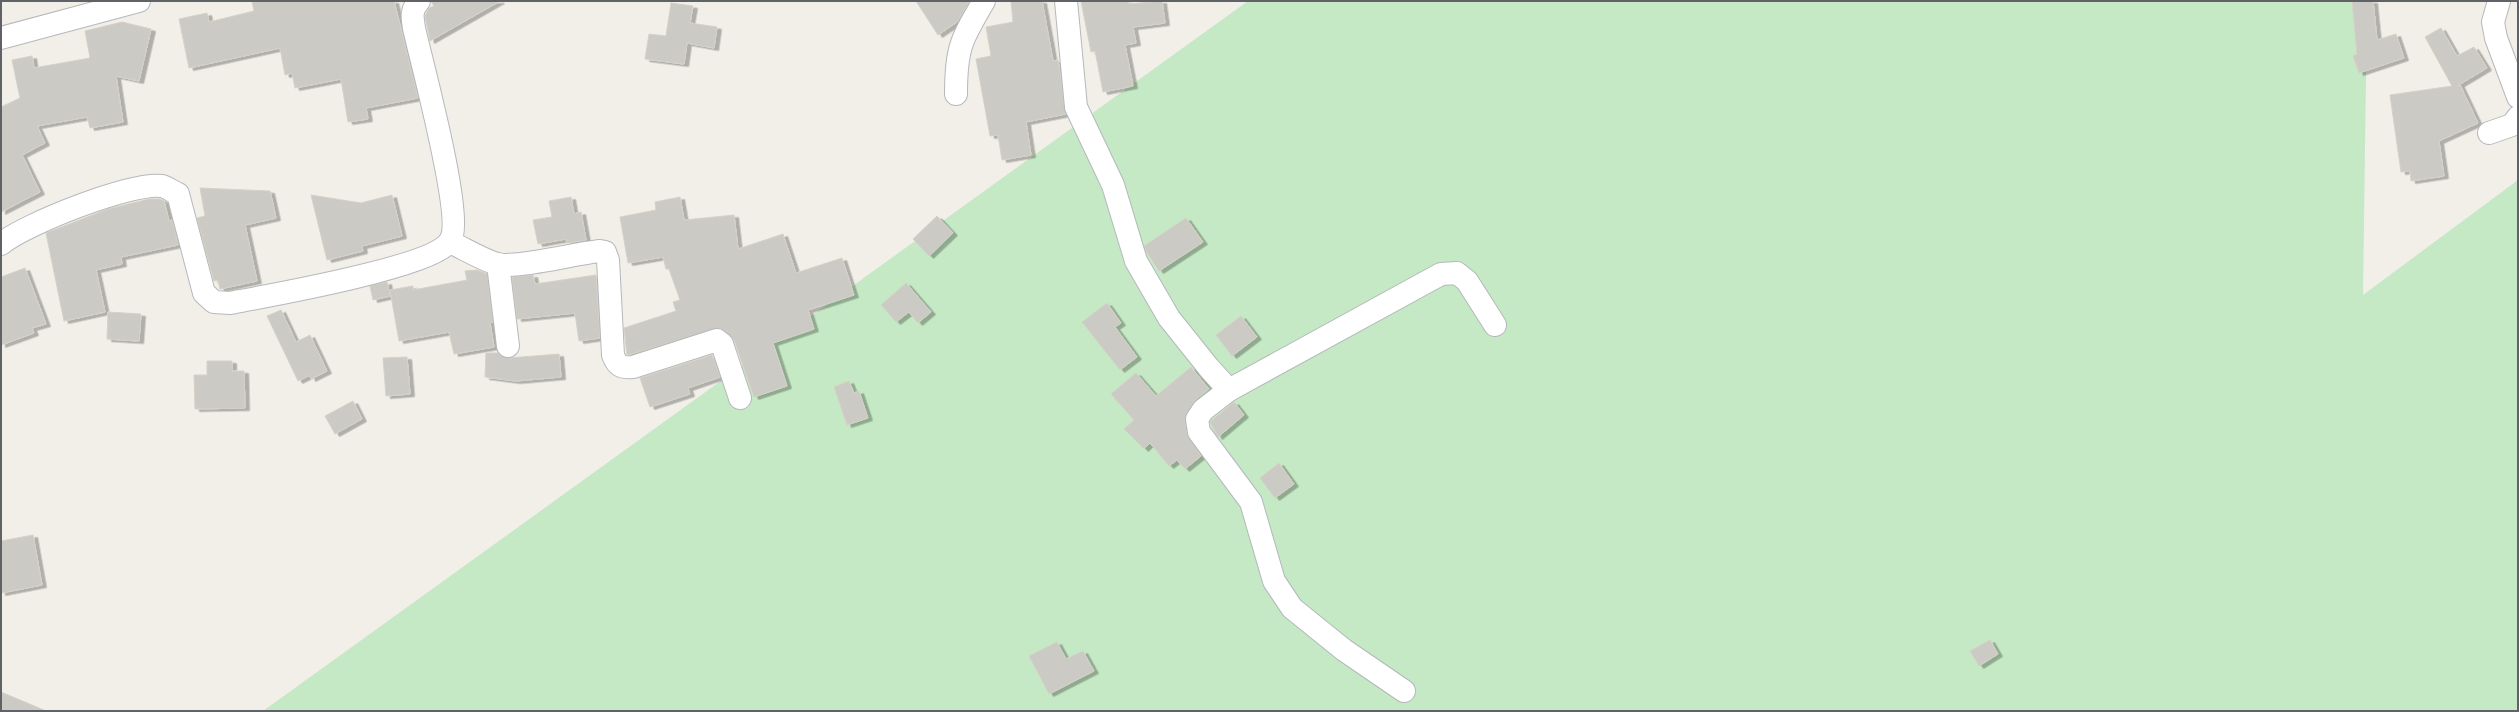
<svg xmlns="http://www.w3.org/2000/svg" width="2519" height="712" viewBox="0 0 2519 712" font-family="'PT Sans',sans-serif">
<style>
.green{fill:#c5e8c5}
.building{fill:#cccac5;stroke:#d6d1c6;filter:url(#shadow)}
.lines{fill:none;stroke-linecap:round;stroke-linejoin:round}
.minor-casing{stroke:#b5b8bc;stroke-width:24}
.tertiary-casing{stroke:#b5b8bc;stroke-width:24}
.minor{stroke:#fff;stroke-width:22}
.tertiary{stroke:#fff;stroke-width:22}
</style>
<defs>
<filter id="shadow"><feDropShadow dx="4.5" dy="2.5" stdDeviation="0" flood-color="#0004"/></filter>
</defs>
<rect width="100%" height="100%" fill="#f1efe8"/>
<path class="green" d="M1248,1H2367L2363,295L2518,180V711H263Z"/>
<g class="building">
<path d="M252,1H394L418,98L366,108L368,119L348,122L341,79L295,88L292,73L285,75L280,48L189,68L179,19L207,13L209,22L254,11Z"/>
<path d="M431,1H500L430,41L425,16L429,8L434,6Z"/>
<path d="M916,1H968L969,2L957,22L938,35Z"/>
<path d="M1011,1H1042L1053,61L1058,60L1066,114L1026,122L1031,155L1002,160L998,135L990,136L976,59L991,56L986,27L1013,22Z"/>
<path d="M1081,1H1128L1129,4L1162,1L1165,23L1133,27L1136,43L1125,45L1133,86L1103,92L1095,51L1091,52Z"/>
<path d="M2352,1H2373L2377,40L2396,34L2404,58L2359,73L2353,56L2357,54Z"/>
<path d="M671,3L693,6L690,23L717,27L714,48L687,43L684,64L645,59L649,34L666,36Z"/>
<path d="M122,22L151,29L139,81L116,76L123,122L90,128L87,117L37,126L45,143L22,155L40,192L1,212V107L20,98L12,60L32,56L34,68L90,58L85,31Z"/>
<path d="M2441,28L2457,56L2474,47L2487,68L2457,86L2460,85L2478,123L2439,141L2444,176L2411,181L2410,171L2401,172L2390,95L2452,86L2425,37Z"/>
<path d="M200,188L270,191L276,218L245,225L257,281L220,289L218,280L214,281L197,218L205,216Z"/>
<path d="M311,195L361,203L392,195L402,236L362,246L363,251L327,260Z"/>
<path d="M571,197L574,214L581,212L586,240L567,243L566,239L538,244L533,220L552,217L549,201Z"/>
<path d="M680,197L684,220L734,215L738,249L783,234L796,273L842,258L854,295L808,310L814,329L773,343L787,386L754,397L734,340L720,328L627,355L624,328L676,311L673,302L680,300L669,269H666L663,257L628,263L620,217L656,210L655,202Z"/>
<path d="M149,199H160L164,201L169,221L172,220L178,245L121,257L122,264L96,270L105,312L64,321L46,233L108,209Z"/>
<path d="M937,216L953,233L929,256L913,239Z"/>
<path d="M1186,218L1203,242L1159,271L1147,253L1144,246Z"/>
<path d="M25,268L46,324L32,328L34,333L1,345V277Z"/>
<path d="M477,270L487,274L493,322L490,323L494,347L454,354L449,332L399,341L390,290L413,286V290L467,280L465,271Z"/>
<path d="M533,275L535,284L596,275L600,338L579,341L575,313L517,319L512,277Z"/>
<path d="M387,282L390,296L373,300L370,286Z"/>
<path d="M906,283L931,312L918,323L909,312L896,322L881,305Z"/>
<path d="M1107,303L1121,323L1115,327L1137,357L1120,370L1082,322Z"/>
<path d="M281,310L296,342L310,335L327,371L311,379L310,375L298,381L267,316Z"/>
<path d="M108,312L141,314L139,341L107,339Z"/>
<path d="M1241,316L1257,337L1232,356L1216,335Z"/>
<path d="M486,353H498L509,358L559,354L561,377L516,381L485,377Z"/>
<path d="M712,355L720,377L688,388L690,394L650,407L640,378Z"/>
<path d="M407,357L410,394L386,396L383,358Z"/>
<path d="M207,361H232V371H244L245,408L195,409L194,375H207Z"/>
<path d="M1191,367L1209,389L1195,400L1186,413L1185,421L1187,434L1201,456L1185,469L1177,460L1169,466L1150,443L1144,449L1124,429L1134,420L1111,394L1136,373L1156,396Z"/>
<path d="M849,381L854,393L859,391L868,418L847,425L834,387Z"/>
<path d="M353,401L362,419L335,434L325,416Z"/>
<path d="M1234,402L1244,415L1218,437L1210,422Z"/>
<path d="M1279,463L1294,484L1275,498L1260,478Z"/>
<path d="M33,535L42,585L1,593V541Z"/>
<path d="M1990,640L1998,654L1979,666L1970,651Z"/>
<path d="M1057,642L1066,659L1083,651L1094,671L1049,694L1029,656Z"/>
<path d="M1,692L46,711H1Z"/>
</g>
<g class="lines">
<defs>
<g id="minor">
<path d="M1066,1L1076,107L1113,185L1136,261L1169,318L1209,368L1229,390L1203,410L1197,419L1199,432L1251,502L1274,581L1292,608L1344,650L1404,691"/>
<path d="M2499,1L2493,22L2496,38L2518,97"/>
<path d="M956,94C956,48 961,40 984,1"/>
<path d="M2489,133L2512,125L2518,117"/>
<path d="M450,242C465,249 481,259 497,264C516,269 577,253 600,251L605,252L608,260L613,355C617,366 621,368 633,367L717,340L722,344L740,398"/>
<path d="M1,244C25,224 131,182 162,186C167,187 173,192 178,194L204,293L214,302L230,303C267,296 433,267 450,241C465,219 421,61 414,28C412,16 411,10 419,1"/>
<path d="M498,264L508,346"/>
<path d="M1229,390L1441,274L1457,273L1467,281L1495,325"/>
</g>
<path id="tertiary" d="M1,38L139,1"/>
</defs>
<use href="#minor" class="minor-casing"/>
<use href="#tertiary" class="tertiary-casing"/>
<use href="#minor" class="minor"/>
<use href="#tertiary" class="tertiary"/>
</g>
<rect width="2519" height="712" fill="none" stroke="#5f6368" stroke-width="4"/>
</svg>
